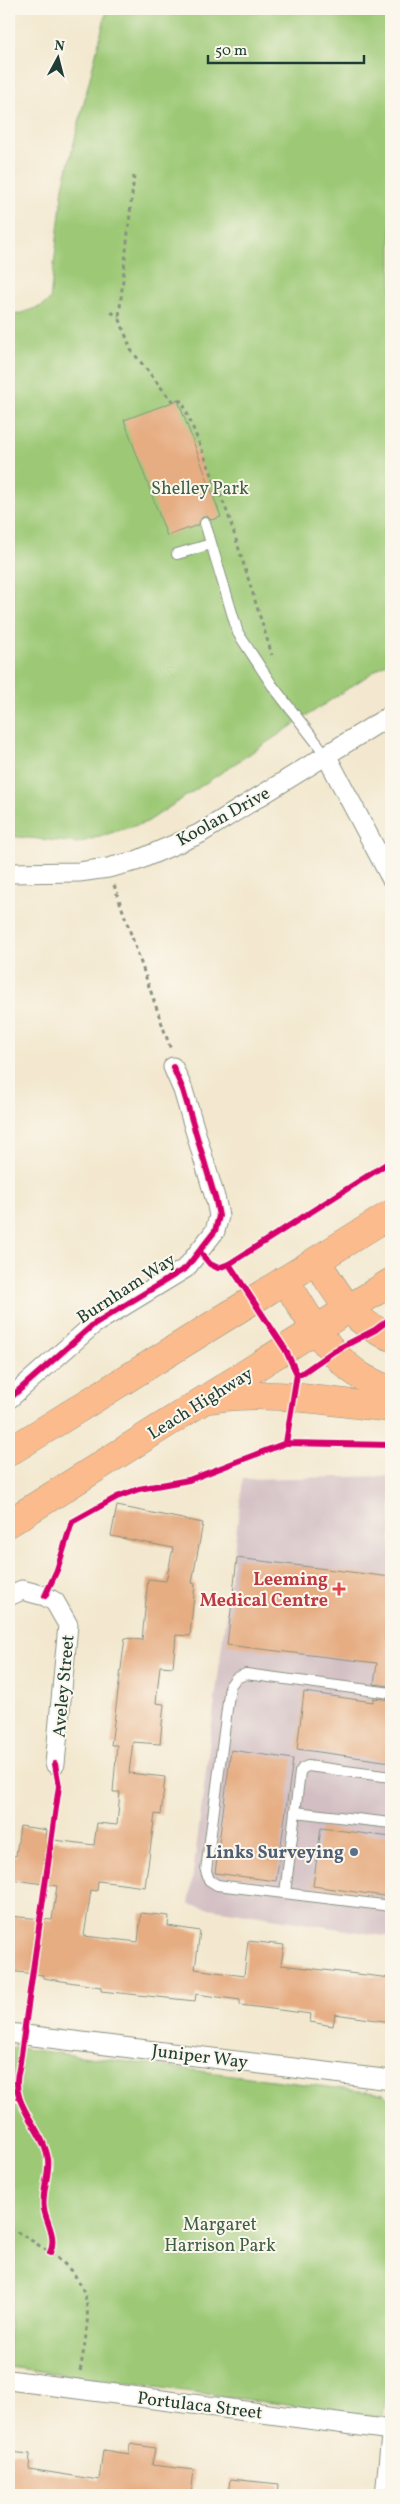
<svg xmlns="http://www.w3.org/2000/svg" width="400" height="2504" viewBox="0 0 400 2504" font-family="Vollkorn,serif">
<style>
.industrial{fill:#d2bec3}
.green{fill:#9dc976;stroke:#5e8355}
.building{fill:#e6ad83}
.lines{fill:none;stroke-linecap:round;stroke-linejoin:round}
.service-casing{stroke:#899282;stroke-width:12}
.minor-casing{stroke:#899282;stroke-width:21}
.primary-casing{stroke:#899282;stroke-width:29}
.trunk-casing{stroke:#899282;stroke-width:29}
.path{stroke:#899282;stroke-width:3;stroke-dasharray:4 4;stroke-linecap:butt}
.service{stroke:#fff;stroke-width:10}
.minor{stroke:#fff;stroke-width:19}
.primary{stroke:#fbbb8d;stroke-width:28}
.trunk{stroke:#fbbb8d;stroke-width:28}
.cycleway-casing{stroke:#fbf7ec;stroke-width:9}
.cycleway{stroke:#d6006c;stroke-width:6}
.health-dot{fill:#e0444e;stroke:#fbf7ec;stroke-width:2}
.service-dot{fill:#5c6f8a;stroke:#fbf7ec;stroke-width:2}
.labels{text-anchor:middle;stroke-width:4;stroke-linejoin:round;paint-order:stroke}
.park-label{font-size:18px;fill:#3e6044;stroke:#fbf7ec}
.street-label{font-size:18px;fill:#1f3d34;stroke:#fbf7ec}
.health-label{font-size:18px;font-weight:bold;fill:#be3a42;stroke:#fbf7ec;text-anchor:end}
.service-label{font-size:18px;font-weight:bold;fill:#4e5e75;stroke:#fbf7ec;text-anchor:end}
</style>
<rect width="100%" height="100%" fill="#fbf7ec"/>
<filter id="ink" filterUnits="userSpaceOnUse"><feTurbulence type="fractalNoise" baseFrequency=".02" numOctaves="2"/><feDisplacementMap in="SourceGraphic" scale="10" xChannelSelector="R" yChannelSelector="G"/><feConvolveMatrix kernelMatrix="1 2 1 2 8 2 1 2 1" color-interpolation-filters="sRGB"/></filter>
<filter id="wash" filterUnits="userSpaceOnUse"><feTurbulence type="fractalNoise" baseFrequency=".0096" numOctaves="4" result="noise"/><feDisplacementMap in="SourceGraphic" scale="20" xChannelSelector="R" yChannelSelector="G"/><feGaussianBlur stdDeviation="1.12" result="paint"/><feColorMatrix in="noise" values="0 0 0 0 0 0 0 0 0 0 0 0 0 0 0 0 0 1.4 0 .05"/><feComposite in="paint" operator="in"/></filter>
<g filter="url(#wash)">
<rect width="100%" height="100%" fill="#f3e8cf"/>
<path class="industrial" d="M391,1476V1937L189,1905L243,1479Z"/>
<g class="green">
<path d="M107,9H391V660L147,822L78,843L9,836V317L42,306L50,300L63,187Z"/>
<path d="M9,2047L384,2094L391,2100V2353L383,2418L9,2367Z"/>
</g>
<g id="blocks">
<g class="building">
<path d="M178,400L221,517L211,520L207,516L203,517L198,525L167,536L124,420Z"/>
<path d="M117,1506L203,1523L192,1583L195,1584L190,1636L176,1635L173,1667L160,1666L156,1703L164,1704L160,1744L133,1742L129,1773L165,1777L161,1815L155,1814L145,1887L98,1881L97,1891L91,1890L84,1936L138,1942L141,1913L169,1916L168,1926L200,1931L195,1969L244,1976L248,1941L284,1945L281,1965L391,1978V2022L335,2014L333,2026L310,2022L311,2014L240,2005V2000L196,1994L195,2001L101,1991V1987L43,1978V1975L9,1971V1916L52,1920L57,1886L9,1879V1855L16,1856L20,1826L47,1830L46,1839L94,1845L97,1823L117,1825L120,1792H113L117,1745H111L125,1638L142,1640L148,1579L166,1581L173,1548L111,1536Z"/>
<path d="M237,1558L391,1577V1686L374,1684L377,1663L227,1645Z"/>
<path d="M304,1692L373,1702V1698L391,1700V1762L297,1749Z"/>
<path d="M231,1750L293,1759L276,1881L215,1873Z"/>
<path d="M321,1828L391,1837V1897L313,1886Z"/>
<path d="M130,2444L155,2448L152,2465L194,2470L191,2495H45L26,2492V2495H9V2452L30,2454L29,2469L99,2480L103,2450L129,2454Z"/>
<path d="M230,2479L279,2484L278,2495H228Z"/>
</g>
</g>
</g>
<g filter="url(#ink)">
<use href="#blocks" fill-opacity="0" stroke="#899282" stroke-width="1"/>
<g class="lines">
<defs>
<g id="service">
<path d="M205,523L238,633L272,685L326,755"/>
<path d="M177,554L211,544"/>
<path d="M391,1693L246,1674L236,1678L230,1686L206,1871L209,1880L217,1885L391,1906"/>
<path d="M295,1812L391,1823"/>
<path d="M285,1893L300,1772L303,1768L308,1766L391,1777"/>
</g>
<g id="minor">
<path d="M326,755L391,878"/>
<path d="M9,873L79,872L108,868L136,861L199,834L391,715"/>
<path d="M9,1399L94,1324L186,1268L215,1231L219,1216L216,1201L183,1090L173,1067"/>
<path d="M9,1596L22,1590L45,1596L55,1602L68,1625L55,1764"/>
<path d="M9,2033L391,2080"/>
<path d="M9,2380L391,2430"/>
<path d="M385,2495L391,2436"/>
</g>
<g id="primary">
<path d="M317,1262C339,1296 351,1322 391,1337"/>
<path d="M285,1280C306,1313 326,1353 359,1375C369,1382 381,1386 391,1391"/>
</g>
<g id="trunk">
<path d="M211,1399C271,1389 332,1403 391,1408"/>
<path d="M9,1452L391,1214"/>
<path d="M9,1523L391,1282"/>
</g>
</defs>
<use href="#service" class="service-casing"/>
<use href="#minor" class="minor-casing"/>
<use href="#primary" class="primary-casing"/>
<use href="#trunk" class="trunk-casing"/>
<g class="path">
<path d="M134,176L119,317L131,350L171,400L182,401L228,514L272,655"/>
<path d="M111,312L119,317"/>
<path d="M114,885L171,1050"/>
<path d="M9,2229C24,2234 35,2243 49,2252C99,2286 89,2318 80,2372"/>
</g>
<use href="#service" class="service"/>
<use href="#minor" class="minor"/>
<use href="#primary" class="primary"/>
<use href="#trunk" class="trunk"/>
<defs>
<g id="cycleway">
<path d="M200,1252L210,1264L218,1268L229,1264L391,1161"/>
<path d="M229,1264L285,1349L297,1374L286,1443L391,1445"/>
<path d="M297,1374H301L334,1351L375,1330L391,1318"/>
<path d="M9,1399L94,1324L186,1268L215,1231L219,1216L216,1201L183,1090L173,1067"/>
<path d="M45,1596L57,1570L72,1522L117,1497L139,1489L189,1480L286,1443"/>
<path d="M50,2253C57,2237 47,2224 44,2209C41,2193 50,2175 48,2159C43,2127 8,2104 19,2069L59,1786L55,1764"/>
</g>
</defs>
<use href="#cycleway" class="cycleway-casing"/>
<use href="#cycleway" class="cycleway"/>
</g>
</g>
<path class="health-dot" d="M336.5 1581.5h5v5h5v5h-5v5h-5v-5h-5v-5h5z"/>
<circle class="service-dot" cx="354" cy="1852" r="5"/>
<g class="labels">
<g class="park-label">
<text x="200" y="494">Shelley Park</text>
<text x="220" y="2230">Margaret<tspan x="220" dy="21">Harrison Park</tspan></text>
</g>
<g class="street-label">
<text transform="translate(223 816) rotate(-29)" y="6">Koolan Drive</text>
<text transform="translate(126 1288) rotate(-33)" y="6">Burnham Way</text>
<text transform="translate(200 1403) rotate(-32)" y="6">Leach Highway</text>
<text transform="translate(63 1686) rotate(-85)" y="6">Aveley Street</text>
<text transform="translate(200 2056) rotate(7)" y="6">Juniper Way</text>
<text transform="translate(200 2405) rotate(7)" y="6">Portulaca Street</text>
</g>
<g class="health-label">
<text x="328" y="1585">Leeming<tspan x="328" dy="21">Medical Centre</tspan></text>
</g>
<g class="service-label">
<text x="344" y="1858">Links Surveying</text>
</g>
</g>
<rect width="400" height="2504" fill="none" stroke="#fbf7ec" stroke-width="30"/>
<g transform="translate(58 58) rotate(7)" stroke="#fbf7ec" stroke-width="4" paint-order="stroke">
<path d="M0-4L9 19L0 12L-9 19Z" fill="#1f3d34"/>
<text y="-8" font-size="14" font-weight="bold" text-anchor="middle" fill="#1f3d34">N</text>
</g>
<path d="M208 55v8h156v-8" fill="none" stroke="#1f3d34" stroke-width="2.5"/>
<text x="215" y="55" font-size="15" fill="#1f3d34" stroke="#fbf7ec" stroke-width="4" paint-order="stroke">50 m</text>
</svg>
